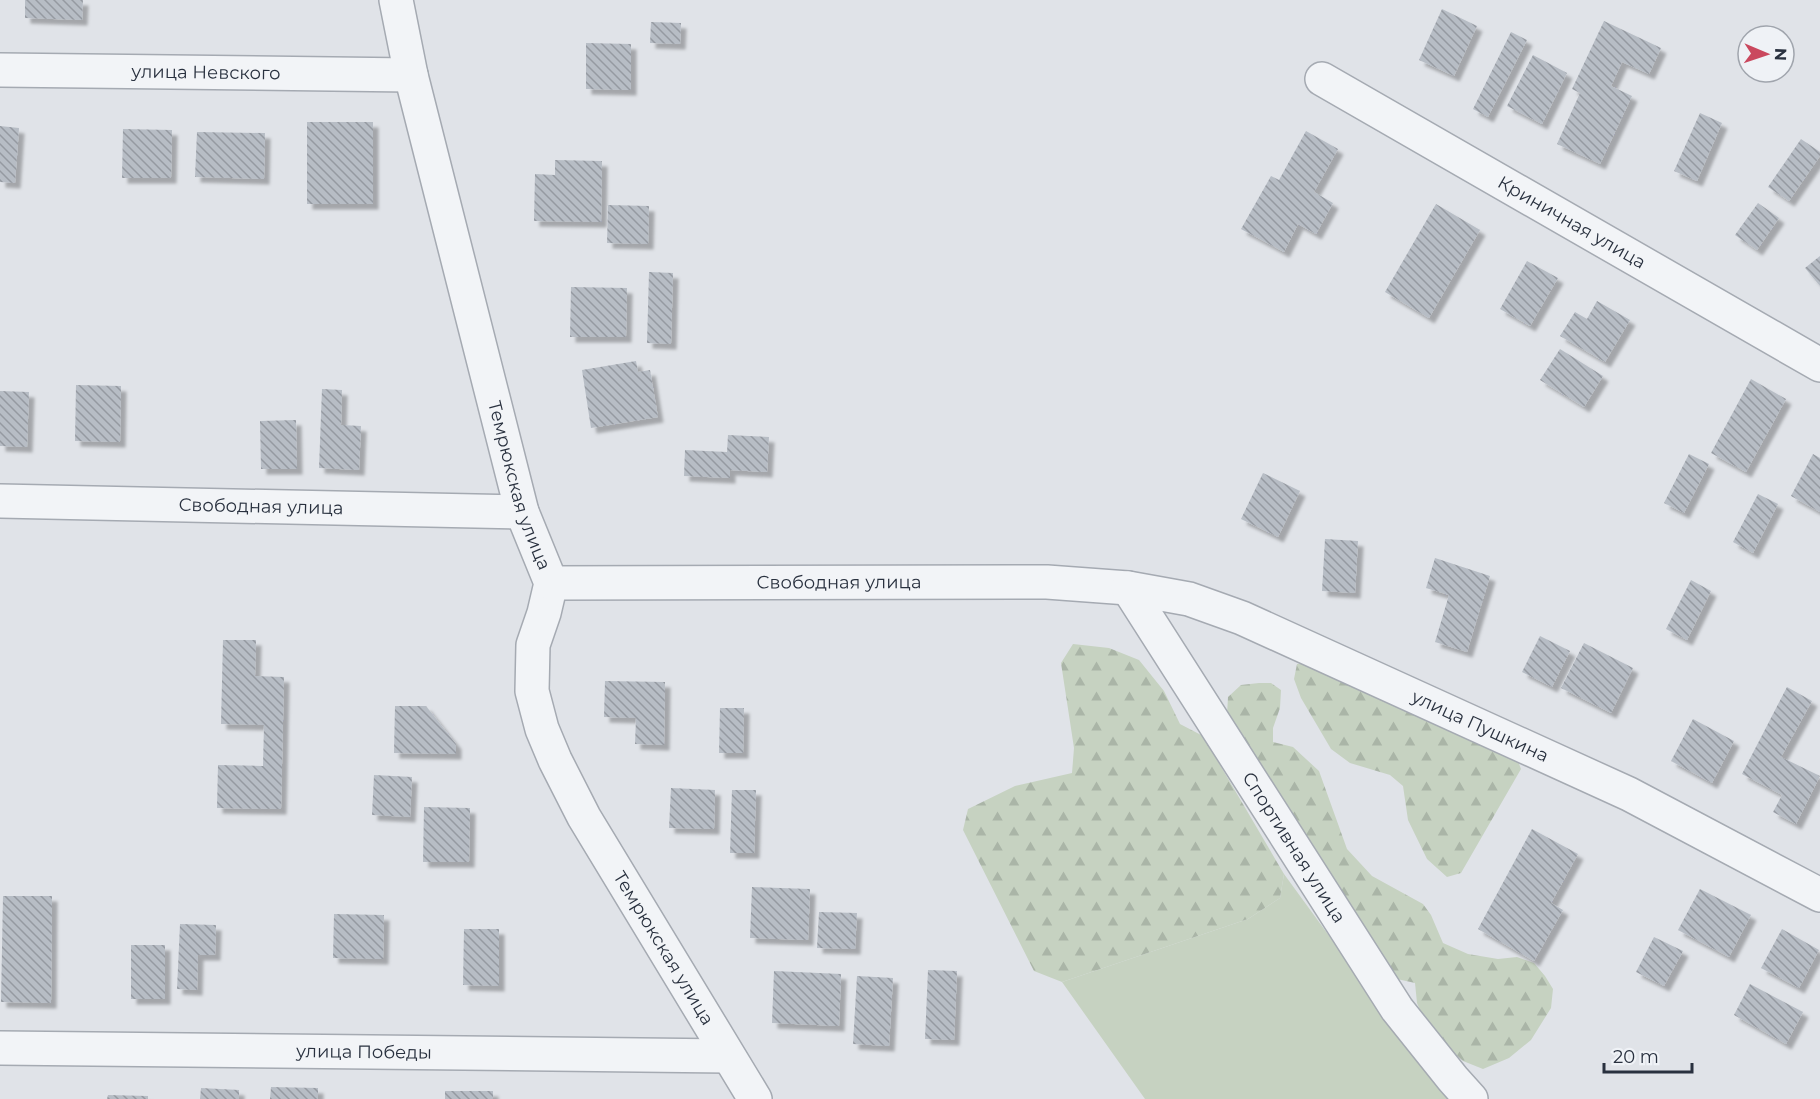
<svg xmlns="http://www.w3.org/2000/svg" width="1820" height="1099" viewBox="0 0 1820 1099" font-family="Montserrat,sans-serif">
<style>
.green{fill:#c6d2c1}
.forest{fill:url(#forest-firs)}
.building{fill:url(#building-back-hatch);filter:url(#shadow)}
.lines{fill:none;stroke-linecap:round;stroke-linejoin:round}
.minor-casing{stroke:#a5aab2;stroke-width:36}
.minor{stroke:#f2f4f7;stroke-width:33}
.labels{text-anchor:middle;stroke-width:4.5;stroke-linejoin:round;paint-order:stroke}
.street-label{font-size:18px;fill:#29313f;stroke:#eff2f6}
</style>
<defs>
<pattern id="forest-firs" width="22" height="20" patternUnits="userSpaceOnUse" patternTransform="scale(1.5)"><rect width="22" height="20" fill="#c6d2c1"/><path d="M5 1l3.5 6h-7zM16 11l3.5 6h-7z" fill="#aab5a7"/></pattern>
<pattern id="building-back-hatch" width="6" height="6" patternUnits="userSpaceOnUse" patternTransform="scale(1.5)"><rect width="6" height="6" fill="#b7bdc5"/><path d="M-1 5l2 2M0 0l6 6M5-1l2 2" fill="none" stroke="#959aa1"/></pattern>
<filter id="shadow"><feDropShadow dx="5.5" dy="5.5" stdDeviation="1.5" flood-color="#0004"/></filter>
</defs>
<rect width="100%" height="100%" fill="#e0e3e8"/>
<path class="green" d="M1284,874L1448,1099H1145L1062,982L1248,919L1280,898Z"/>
<g class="forest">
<path d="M1073,644L1109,648L1139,660L1164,691L1180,724L1203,736L1284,874L1280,898L1248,919L1062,982L1034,971L963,830L968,809L1015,786L1072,773L1074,748L1061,663Z"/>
<path d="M1311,663L1513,748L1521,769L1461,873L1447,877L1427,859L1408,820L1403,786L1390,775L1350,763L1331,749L1301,698L1294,679L1297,664Z"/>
<path d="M1259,683H1271L1281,690L1280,708L1273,728V742L1293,747L1319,771L1347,849L1372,876L1423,904L1431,915L1443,943L1468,954L1498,959L1517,957L1534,963L1545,976L1553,989L1551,1008L1531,1040L1509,1058L1483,1069L1463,1061L1428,1029L1417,1003L1415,983L1388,977L1227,715L1228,697L1241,685Z"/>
</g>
<g class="building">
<path d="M25,0H83L82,20L25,18Z"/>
<path d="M1442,9L1477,26L1454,76L1419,60Z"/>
<path d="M1604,21L1661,48L1649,74L1622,62L1611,86L1632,96L1600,164L1557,144L1580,93L1572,89Z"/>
<path d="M651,22L681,23L680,44L650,43Z"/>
<path d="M1511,32L1527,40L1488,117L1473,109Z"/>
<path d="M586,43L631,44V90L586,89Z"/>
<path d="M1533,55L1567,73L1542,124L1507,106Z"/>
<path d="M1700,113L1722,123L1697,181L1674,171Z"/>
<rect x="307" y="122" width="66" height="82"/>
<path d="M0,126L19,128L15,183L0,182Z"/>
<path d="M123,129L172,130L171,178H122Z"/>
<path d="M1306,131L1338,149L1314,192L1333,203L1316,234L1298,224L1284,252L1241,229L1271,176L1279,180Z"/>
<path d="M197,132L265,133L264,179L195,177Z"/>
<path d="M1801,139L1820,152V156L1789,201L1768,187Z"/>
<path d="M555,160L602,161L601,222L534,221L535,174L555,175Z"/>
<path d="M1758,203L1779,218L1757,250L1735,235Z"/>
<path d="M1436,204L1480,230L1429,318L1385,292Z"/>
<path d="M608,205L649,206L648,244L607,243Z"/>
<path d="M1820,256V286L1805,268Z"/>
<path d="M1527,261L1558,278L1530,326L1500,309Z"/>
<path d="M649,272L673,273L671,344L647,343Z"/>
<path d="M571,287L627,288L626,337H570Z"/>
<path d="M1597,301L1630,320L1605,362L1560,336L1575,312L1587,319Z"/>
<path d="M1560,349L1603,376L1584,407L1540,380Z"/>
<path d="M636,361L638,372L650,370L658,417L591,428L582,370Z"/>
<path d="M1751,379L1786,399L1746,472L1711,453Z"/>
<path d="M76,385L121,386L120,442L75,441Z"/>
<path d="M322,389L342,390L341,425L361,426L359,470L319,468Z"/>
<path d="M0,391L29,392L27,447L0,446Z"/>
<path d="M296,420L297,469H261L260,421Z"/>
<path d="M728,435L769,437L767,472L730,470V478L684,476L685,450L727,452Z"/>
<path d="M1689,454L1709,464L1684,513L1664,503Z"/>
<path d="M1813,454L1820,458V512L1791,496Z"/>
<path d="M1263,473L1300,491L1278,537L1241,519Z"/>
<path d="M1758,494L1778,504L1753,553L1733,542Z"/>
<path d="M1325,539L1358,541L1355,593L1322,591Z"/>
<path d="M1435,558L1490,576L1467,652L1435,642L1449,595L1426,588Z"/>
<path d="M1691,580L1711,591L1687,640L1666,629Z"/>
<path d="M1540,636L1570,651L1552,687L1522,672Z"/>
<path d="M223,640H256L255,676L284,677L281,809L217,808L218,765L263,766L264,725L221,724Z"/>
<path d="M1584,643L1633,668L1611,713L1561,688Z"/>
<path d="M605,681L665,682L664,745L635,744L636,718L604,717Z"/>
<path d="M1787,687L1812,701L1781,757L1820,776L1796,824L1773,812L1782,795L1742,774Z"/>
<path d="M395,706H426L456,744V754L394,753Z"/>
<path d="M720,708H744L743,753H719Z"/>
<path d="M1693,719L1734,741L1712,783L1671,761Z"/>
<path d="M374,775L412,777L410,817L372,815Z"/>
<path d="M671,788L715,790L714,829L669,828Z"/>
<path d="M732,790H756L754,853H730Z"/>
<path d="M424,807L470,808L469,862H423Z"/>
<path d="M1532,829L1578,854L1551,903L1563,910L1534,961L1478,929Z"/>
<path d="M752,887L810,889L808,940L750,938Z"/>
<path d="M1700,889L1751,915L1729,957L1678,930Z"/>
<path d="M3,896H52L51,1003L1,1002Z"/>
<path d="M819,912L857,913L855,949L817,948Z"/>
<path d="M334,914L384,915L383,959L333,958Z"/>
<path d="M180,924L216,925L215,955H198L197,990L177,989Z"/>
<path d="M464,929H499V986L463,985Z"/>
<path d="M1782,929L1819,950L1799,988L1761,968Z"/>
<path d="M1654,937L1683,951L1664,986L1636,972Z"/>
<rect x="131" y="945" width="34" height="54"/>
<path d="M928,970L957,971L954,1040L925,1039Z"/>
<path d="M774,971L841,974L839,1026L772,1023Z"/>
<path d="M857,976L893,978L889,1046L853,1044Z"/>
<path d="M1750,984L1803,1012L1786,1044L1734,1015Z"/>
<path d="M271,1087L318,1088V1099H270Z"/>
<path d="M201,1088L239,1090V1099H200Z"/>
<rect x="445" y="1091" width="48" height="8"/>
<path d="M108,1095L148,1096V1099H107Z"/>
</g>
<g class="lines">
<defs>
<g id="minor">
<path id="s1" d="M396,0L411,75L522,512L551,583L544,613L533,645L532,691L542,729L555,760L584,817L755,1099"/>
<path id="s2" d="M0,70L411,75"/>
<path id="s3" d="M1322,79L1820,365"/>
<path id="s4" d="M0,501L522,512"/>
<path id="s5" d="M551,583L1047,582L1128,588L1189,599L1242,618L1629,794L1820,895"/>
<path id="s6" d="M1128,588L1397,1009L1453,1079L1471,1099"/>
<path id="s7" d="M0,1048L728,1056"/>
</g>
</defs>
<use href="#minor" class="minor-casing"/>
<use href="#minor" class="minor"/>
</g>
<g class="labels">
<g class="street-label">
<text dy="6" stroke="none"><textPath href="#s2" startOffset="206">улица Невского</textPath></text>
<text dy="6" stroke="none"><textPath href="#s3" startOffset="288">Криничная улица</textPath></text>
<text dy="6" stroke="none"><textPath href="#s1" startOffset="501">Темрюкская улица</textPath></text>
<text dy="6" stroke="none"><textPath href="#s4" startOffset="261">Свободная улица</textPath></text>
<text dy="6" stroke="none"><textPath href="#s5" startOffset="288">Свободная улица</textPath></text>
<text dy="6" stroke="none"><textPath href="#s5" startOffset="957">улица Пушкина</textPath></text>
<text dy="6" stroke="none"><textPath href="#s6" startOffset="308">Спортивная улица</textPath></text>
<text dy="6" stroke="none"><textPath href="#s1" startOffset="1005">Темрюкская улица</textPath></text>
<text dy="6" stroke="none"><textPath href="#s7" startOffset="364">улица Победы</textPath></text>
</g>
</g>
<g transform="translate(1766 54) rotate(92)"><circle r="28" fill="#eff2f6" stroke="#a0a5ad" stroke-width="1.5"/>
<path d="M0-4.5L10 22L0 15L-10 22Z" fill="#ca485e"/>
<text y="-9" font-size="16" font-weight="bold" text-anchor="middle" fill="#29313f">N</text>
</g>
<path d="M1604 1063v9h88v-9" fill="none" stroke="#29313f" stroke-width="3"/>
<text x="1613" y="1063" font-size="18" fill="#29313f" stroke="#eff2f6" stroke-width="4.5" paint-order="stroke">20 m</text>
</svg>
